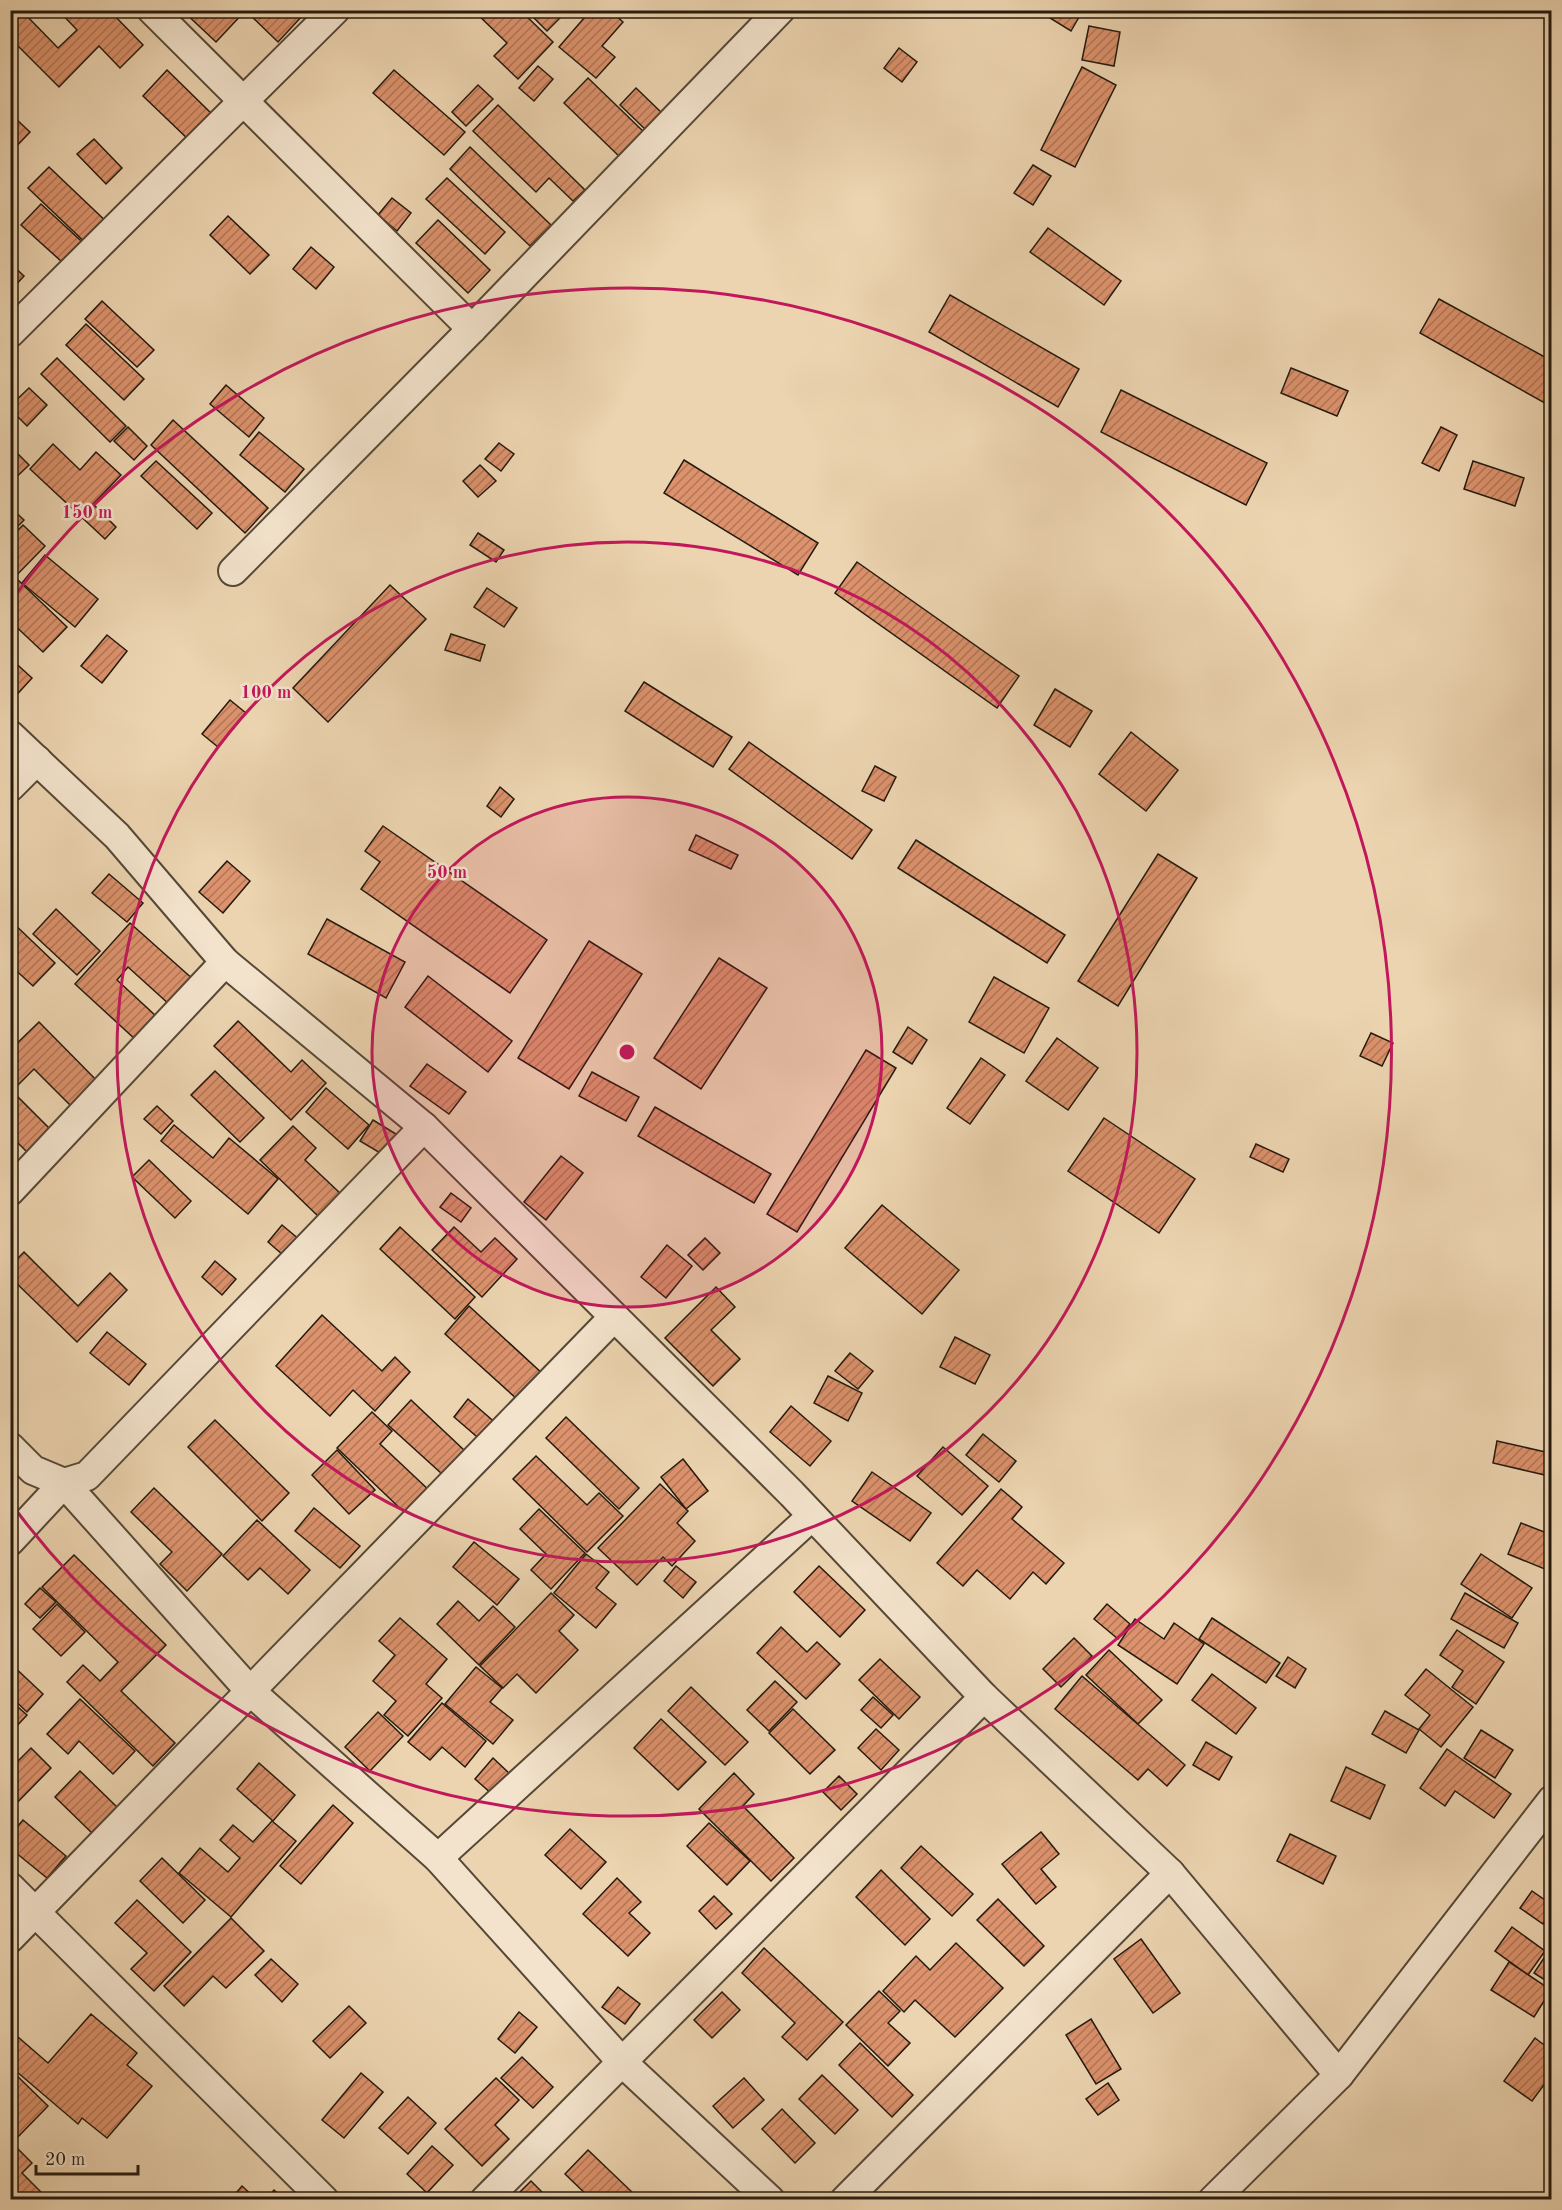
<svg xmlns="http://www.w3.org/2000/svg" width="1562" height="2210" viewBox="0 0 1562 2210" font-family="'Old Standard TT',serif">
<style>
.building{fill:url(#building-hatch);stroke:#241a0f;stroke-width:1.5}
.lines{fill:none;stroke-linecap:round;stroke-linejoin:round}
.street-casing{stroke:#564837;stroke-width:32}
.street{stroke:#f3e3cc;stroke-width:28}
.ring{fill:none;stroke:#c2185b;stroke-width:3}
.centre{fill:#c2185b;stroke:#f3e3cc;stroke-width:3}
.ring-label{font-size:18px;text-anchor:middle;font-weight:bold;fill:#c2185b;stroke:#f3e3cc;stroke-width:5;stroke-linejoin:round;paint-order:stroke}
</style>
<defs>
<pattern id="building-hatch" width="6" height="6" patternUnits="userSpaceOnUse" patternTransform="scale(1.5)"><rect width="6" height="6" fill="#dc926c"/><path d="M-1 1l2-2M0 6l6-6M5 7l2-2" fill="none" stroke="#b27657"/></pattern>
</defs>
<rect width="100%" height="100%" fill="#ecd4b0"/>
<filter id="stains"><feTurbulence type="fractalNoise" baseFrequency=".00333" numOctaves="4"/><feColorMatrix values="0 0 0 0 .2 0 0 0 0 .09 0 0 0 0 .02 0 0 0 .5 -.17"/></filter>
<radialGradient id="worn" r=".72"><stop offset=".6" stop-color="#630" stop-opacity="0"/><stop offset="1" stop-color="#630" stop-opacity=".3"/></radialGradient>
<g class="building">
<path d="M10,10H21L58,48L77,30L58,10H109L143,45L120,68L99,46L59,87L10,38Z"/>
<path d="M182,10H243L244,12L216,42Z"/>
<path d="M245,10H298L303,15L278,42Z"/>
<path d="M473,10H520L553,42L518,79L494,56L507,43Z"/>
<path d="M526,10H563L565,13L547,31Z"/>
<path d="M591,10H610L623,22L602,46L615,57L596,78L559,47Z"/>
<path d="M1037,10H1083L1071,31Z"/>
<path d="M1089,26L1120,32L1114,66L1082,60Z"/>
<path d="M899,48L917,62L902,82L884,68Z"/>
<path d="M538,66L553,79L534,101L519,88Z"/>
<path d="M1082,67L1116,85L1075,167L1041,150Z"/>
<path d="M167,70L215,117L191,142L143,96Z"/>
<path d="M394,70L465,132L444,155L373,93Z"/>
<path d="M588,78L647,135L623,160L564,103Z"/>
<path d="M478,85L493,99L466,126L452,112Z"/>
<path d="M636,88L664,115L648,132L620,105Z"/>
<path d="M498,105L585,190L573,201L549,178L536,192L473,131Z"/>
<path d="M15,118L30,132L11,152L10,123Z"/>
<path d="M94,139L122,168L106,184L77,154Z"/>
<path d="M470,147L551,225L530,246L450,169Z"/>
<path d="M1033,165L1051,176L1033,205L1014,193Z"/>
<path d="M49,167L113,228L93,250L28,188Z"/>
<path d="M447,178L505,232L485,254L426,199Z"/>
<path d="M392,198L411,213L397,231L378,215Z"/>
<path d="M41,204L91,250L72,271L21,225Z"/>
<path d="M228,216L269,255L250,274L210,235Z"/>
<path d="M438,220L490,270L468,293L416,243Z"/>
<path d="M1048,228L1121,281L1104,305L1030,252Z"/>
<path d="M311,247L334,267L316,289L293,269Z"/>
<path d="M10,263L24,276L10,291Z"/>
<path d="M950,295L1079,369L1058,407L929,332Z"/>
<path d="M1439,299L1552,361V407L1420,333Z"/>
<path d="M102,301L154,350L137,367L85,319Z"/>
<path d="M86,324L144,379L124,400L66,345Z"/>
<path d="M57,358L126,426L110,442L41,374Z"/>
<path d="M1291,368L1348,391L1337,416L1281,393Z"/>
<path d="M226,385L264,418L249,437L210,404Z"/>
<path d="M29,388L47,405L27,426L10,409V406Z"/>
<path d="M1121,390L1267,463L1246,505L1101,432Z"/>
<path d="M173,420L268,508L245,533L151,445Z"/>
<path d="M128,427L147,446L134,460L114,441Z"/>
<path d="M1441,427L1457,435L1439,471L1422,463Z"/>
<path d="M259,432L304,469L285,492L240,455Z"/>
<path d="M499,443L514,454L501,471L485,459Z"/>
<path d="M53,444L80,470L96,452L121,475L93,504L116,527L105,539L30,469Z"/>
<path d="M10,446L29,465L10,483Z"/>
<path d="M684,460L818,543L798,575L664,493Z"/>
<path d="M156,461L212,513L197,529L141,476Z"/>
<path d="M1473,461L1524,478L1515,506L1464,489Z"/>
<path d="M480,465L496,481L478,497L463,481Z"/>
<path d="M10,507L24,520L10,534Z"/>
<path d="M23,525L45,546L10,582V538Z"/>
<path d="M478,533L504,550L496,562L470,545Z"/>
<path d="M45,555L98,599L75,627L22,583Z"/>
<path d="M857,562L1019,676L997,708L835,593Z"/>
<path d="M17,579L67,627L43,652L10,621V586Z"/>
<path d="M390,585L426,619L328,722L293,688Z"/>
<path d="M487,588L517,608L504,627L474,607Z"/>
<path d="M451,634L485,645L480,661L445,650Z"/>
<path d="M107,635L127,651L102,683L81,666Z"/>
<path d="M10,658L32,678L11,701H10Z"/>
<path d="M644,682L732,737L713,767L625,711Z"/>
<path d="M1055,689L1092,711L1070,747L1034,725Z"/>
<path d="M230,700L246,713L218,747L202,734Z"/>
<path d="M1131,732L1178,770L1146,811L1099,774Z"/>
<path d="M749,742L872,830L852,859L729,769Z"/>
<path d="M875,766L896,777L884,801L862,791Z"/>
<path d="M500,787L514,799L501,817L487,806Z"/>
<path d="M383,826L547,940L510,993L361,889L380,862L365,851Z"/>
<path d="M696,835L738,855L731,869L689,850Z"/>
<path d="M916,840L1065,935L1047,963L898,868Z"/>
<path d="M1158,854L1197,878L1118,1006L1078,981Z"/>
<path d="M227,861L250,881L223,913L199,892Z"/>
<path d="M109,874L143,903L127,922L92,893Z"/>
<path d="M56,909L100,951L77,975L33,934Z"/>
<path d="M327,919L405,962L386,998L308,954Z"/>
<path d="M10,920L55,963L33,986L10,965Z"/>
<path d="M130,923L204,989L181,1015L128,967L117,980L170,1029L149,1052L75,984Z"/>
<path d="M589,941L642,974L569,1089L518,1058Z"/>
<path d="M719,958L767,988L701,1089L654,1058Z"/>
<path d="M428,976L512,1041L488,1072L405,1007Z"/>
<path d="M994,977L1049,1008L1024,1053L969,1022Z"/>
<path d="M238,1021L291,1072L302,1060L326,1083L291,1120L214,1046Z"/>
<path d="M39,1022L107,1091L81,1116L34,1069L12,1091L51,1130L28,1153L10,1135V1050Z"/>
<path d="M908,1027L927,1040L912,1064L893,1052Z"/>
<path d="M1371,1033L1393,1043L1382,1066L1360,1056Z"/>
<path d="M1057,1038L1098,1068L1068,1110L1026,1081Z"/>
<path d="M866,1050L896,1068L797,1232L767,1214Z"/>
<path d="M981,1058L1005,1075L970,1124L947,1108Z"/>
<path d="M427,1064L466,1092L449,1114L410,1086Z"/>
<path d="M215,1071L264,1118L240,1142L191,1095Z"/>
<path d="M592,1072L639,1097L626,1121L579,1096Z"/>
<path d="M326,1088L369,1125L348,1149L306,1112Z"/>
<path d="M157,1106L173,1121L161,1134L144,1119Z"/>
<path d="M655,1107L771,1174L754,1203L638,1136Z"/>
<path d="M1104,1118L1195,1179L1159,1233L1068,1171Z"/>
<path d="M373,1120L409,1142L397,1163L360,1141Z"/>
<path d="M174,1125L213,1158L229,1138L278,1179L248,1214L161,1141Z"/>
<path d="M293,1126L316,1148L305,1160L342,1195L320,1218L260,1160Z"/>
<path d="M1256,1144L1289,1159L1283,1172L1250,1157Z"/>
<path d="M561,1156L583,1173L546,1220L524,1202Z"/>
<path d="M149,1160L191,1201L175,1218L132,1177Z"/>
<path d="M451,1193L471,1208L461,1222L440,1207Z"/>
<path d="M882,1205L959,1270L922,1314L845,1248Z"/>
<path d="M282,1225L312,1250L298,1268L268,1242Z"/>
<path d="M400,1227L475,1297L455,1319L380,1249Z"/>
<path d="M454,1227L481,1252L495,1238L517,1259L482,1297L432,1250Z"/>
<path d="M705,1238L720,1253L703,1270L688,1255Z"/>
<path d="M667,1245L692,1266L666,1298L641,1277Z"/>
<path d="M24,1252L78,1306L110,1273L127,1290L77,1342L10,1277V1266Z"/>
<path d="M215,1261L236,1279L222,1295L202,1277Z"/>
<path d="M716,1287L735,1307L711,1330L740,1359L713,1386L665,1338Z"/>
<path d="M469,1306L544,1375L519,1401L445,1334Z"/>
<path d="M322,1315L382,1371L395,1357L410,1372L375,1411L353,1390L330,1416L276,1366Z"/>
<path d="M107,1332L146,1364L129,1385L90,1353Z"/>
<path d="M955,1337L990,1355L975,1384L940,1367Z"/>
<path d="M850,1353L873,1371L858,1389L835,1371Z"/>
<path d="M828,1376L862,1393L848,1421L814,1403Z"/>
<path d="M468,1399L498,1425L483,1442L454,1417Z"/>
<path d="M411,1400L464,1450L442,1474L388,1425Z"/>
<path d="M791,1406L831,1441L810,1466L770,1432Z"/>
<path d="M372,1412L392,1431L380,1444L432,1493L409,1517L337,1448Z"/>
<path d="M566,1417L639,1488L619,1509L546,1438Z"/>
<path d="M215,1420L289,1493L262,1521L188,1447Z"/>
<path d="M983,1434L1016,1461L999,1482L966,1455Z"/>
<path d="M1497,1441L1550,1453L1545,1475L1493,1463Z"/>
<path d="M943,1447L988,1486L962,1515L917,1476Z"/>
<path d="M337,1450L375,1490L349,1514L312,1475Z"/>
<path d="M536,1456L587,1505L599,1493L623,1516L587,1552L513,1479Z"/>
<path d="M683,1459L708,1491L686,1509L661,1477Z"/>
<path d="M872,1472L931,1513L910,1541L852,1501Z"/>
<path d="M660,1484L688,1511L677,1523L695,1541L672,1566L663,1557L637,1585L598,1548Z"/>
<path d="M154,1488L222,1554L187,1591L160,1564L172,1552L131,1512Z"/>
<path d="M1001,1489L1022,1507L1012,1519L1064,1563L1046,1584L1033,1572L1010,1599L977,1570L963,1586L937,1563Z"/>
<path d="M314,1508L360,1546L340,1568L295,1531Z"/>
<path d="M539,1509L585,1553L551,1589L531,1570L546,1554L520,1529Z"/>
<path d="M257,1520L310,1570L288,1594L260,1568L248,1580L223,1556Z"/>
<path d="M1521,1523L1552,1535V1572L1508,1554Z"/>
<path d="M474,1542L519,1579L497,1605L453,1567Z"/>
<path d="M586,1554L609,1572L596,1588L616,1604L596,1628L554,1593Z"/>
<path d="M1481,1554L1532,1588L1512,1618L1461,1584Z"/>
<path d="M74,1555L166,1645L121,1691L175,1743L153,1766L67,1682L83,1665L100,1681L118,1662L42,1587Z"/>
<path d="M676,1566L696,1582L683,1598L664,1581Z"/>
<path d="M819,1566L865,1610L840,1637L794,1592Z"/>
<path d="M40,1588L56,1602L40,1618L25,1604Z"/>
<path d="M551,1593L574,1615L559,1631L578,1650L536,1693L517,1674L503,1688L480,1666Z"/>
<path d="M1465,1593L1518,1623L1504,1648L1451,1619Z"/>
<path d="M458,1601L479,1621L493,1606L515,1627L479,1665L437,1624Z"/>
<path d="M57,1604L85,1632L61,1656L33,1629Z"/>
<path d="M1107,1604L1130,1624L1118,1639L1094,1619Z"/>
<path d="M400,1618L447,1659L426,1684L442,1698L408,1736L384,1715L396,1701L373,1681L395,1655L379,1641Z"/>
<path d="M1212,1618L1280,1663L1266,1683L1199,1639Z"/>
<path d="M1135,1619L1164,1639L1174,1623L1204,1644L1177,1684L1118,1645Z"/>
<path d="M781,1627L807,1652L817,1642L840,1664L806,1699L757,1653Z"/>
<path d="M1457,1630L1504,1662L1476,1704L1452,1687L1463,1671L1440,1655Z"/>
<path d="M1074,1638L1092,1656L1061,1687L1043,1669Z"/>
<path d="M1109,1650L1162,1700L1138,1724L1086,1675Z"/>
<path d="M1288,1657L1306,1669L1295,1688L1276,1676Z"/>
<path d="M880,1659L920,1697L899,1719L859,1680Z"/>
<path d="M10,1663L43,1694L27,1712L10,1696Z"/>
<path d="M476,1667L502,1688L490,1702L513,1720L493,1744L445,1704Z"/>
<path d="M1426,1669L1473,1707L1441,1747L1419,1729L1430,1715L1405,1695Z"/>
<path d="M1212,1674L1256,1708L1236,1734L1192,1700Z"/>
<path d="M1082,1676L1185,1765L1167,1786L1148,1769L1138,1780L1055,1709Z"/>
<path d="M775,1681L797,1702L769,1731L747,1710Z"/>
<path d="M691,1687L748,1742L725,1765L668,1711Z"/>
<path d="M873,1697L893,1715L881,1728L861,1710Z"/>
<path d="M80,1699L135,1751L113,1774L79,1741L68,1754L47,1734Z"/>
<path d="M10,1700L27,1715L10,1733Z"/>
<path d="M442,1703L486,1741L465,1767L442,1747L430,1760L408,1742Z"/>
<path d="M793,1709L835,1750L810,1774L769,1733Z"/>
<path d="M1385,1711L1419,1730L1406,1753L1372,1734Z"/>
<path d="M378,1712L403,1736L370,1771L345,1747Z"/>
<path d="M661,1719L706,1762L678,1790L634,1748Z"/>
<path d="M876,1729L899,1750L881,1770L858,1748Z"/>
<path d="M1481,1730L1513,1750L1495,1778L1464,1758Z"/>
<path d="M1206,1742L1232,1757L1219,1780L1193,1765Z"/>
<path d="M31,1748L51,1768L10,1810V1769Z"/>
<path d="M1447,1749L1511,1794L1494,1818L1455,1791L1445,1806L1420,1788Z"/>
<path d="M493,1758L511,1775L493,1795L475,1779Z"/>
<path d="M259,1763L295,1795L273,1821L237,1789Z"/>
<path d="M1346,1767L1385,1785L1370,1819L1331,1801Z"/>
<path d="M80,1771L118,1808L93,1834L55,1797Z"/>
<path d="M734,1773L754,1794L743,1806L794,1858L771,1881L699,1809Z"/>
<path d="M839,1776L857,1794L841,1810L823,1792Z"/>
<path d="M333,1805L353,1823L301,1884L280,1866Z"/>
<path d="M23,1820L66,1856L47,1878L10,1848V1835Z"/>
<path d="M272,1821L296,1841L231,1917L179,1873L200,1848L228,1872L240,1858L220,1840L233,1825L253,1842Z"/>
<path d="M709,1823L750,1861L727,1885L687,1846Z"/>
<path d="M570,1829L606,1862L581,1889L545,1855Z"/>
<path d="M1041,1832L1059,1854L1041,1869L1056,1887L1036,1904L1002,1864Z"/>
<path d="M1290,1834L1336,1856L1323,1884L1277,1861Z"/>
<path d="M921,1846L973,1894L952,1916L901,1868Z"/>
<path d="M162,1858L205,1900L183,1923L140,1881Z"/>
<path d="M881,1870L930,1919L905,1945L856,1897Z"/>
<path d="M617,1878L641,1902L629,1913L650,1933L628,1956L583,1914Z"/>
<path d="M1532,1891L1552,1905V1913L1543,1924L1520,1908Z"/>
<path d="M714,1896L732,1914L716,1929L699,1911Z"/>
<path d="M998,1899L1044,1946L1024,1966L977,1920Z"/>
<path d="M137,1900L191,1952L154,1991L131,1969L147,1953L115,1923Z"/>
<path d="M231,1918L264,1951L226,1988L213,1976L184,2006L164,1986Z"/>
<path d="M1512,1927L1545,1951L1528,1975L1495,1951Z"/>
<path d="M1141,1939L1180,1993L1153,2013L1114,1959Z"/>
<path d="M956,1943L1003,1988L955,2037L915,2000L904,2012L883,1991L916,1956L930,1970Z"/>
<path d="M764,1948L843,2022L807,2060L782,2037L795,2023L742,1973Z"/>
<path d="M1546,1955L1552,1958L1551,1984L1534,1973Z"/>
<path d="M271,1959L298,1984L282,2002L255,1975Z"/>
<path d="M1509,1962L1551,1990L1534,2017L1491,1990Z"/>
<path d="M618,1987L640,2004L625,2024L602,2007Z"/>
<path d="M879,1991L900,2011L888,2023L910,2043L888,2066L846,2025Z"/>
<path d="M722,1992L740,2010L712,2038L694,2020Z"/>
<path d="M349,2006L366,2023L330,2058L313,2041Z"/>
<path d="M519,2012L537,2027L515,2053L498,2039Z"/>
<path d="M91,2014L137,2053L127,2065L152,2086L107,2138L82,2118L78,2124L10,2066V2046L18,2037L48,2063Z"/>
<path d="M1091,2019L1121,2069L1096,2084L1066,2035Z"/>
<path d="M1535,2038L1552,2051V2086L1546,2082L1532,2101L1504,2081Z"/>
<path d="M860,2043L913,2095L892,2117L839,2065Z"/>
<path d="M522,2057L553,2087L533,2108L501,2078Z"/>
<path d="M10,2069L48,2106L14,2141L10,2138Z"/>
<path d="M361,2073L383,2092L344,2138L322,2120Z"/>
<path d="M822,2075L858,2110L835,2134L799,2099Z"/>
<path d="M496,2078L519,2100L495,2125L509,2139L482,2166L445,2129Z"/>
<path d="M744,2078L764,2100L733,2128L713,2106Z"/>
<path d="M1108,2083L1119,2100L1098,2115L1086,2099Z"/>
<path d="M408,2097L436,2123L408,2154L379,2128Z"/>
<path d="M782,2109L815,2143L795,2163L762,2129Z"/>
<path d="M14,2145L32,2163L22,2173L45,2196L42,2200H10V2148Z"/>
<path d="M432,2146L453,2165L427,2193L407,2174Z"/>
<path d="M588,2150L634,2194L629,2200H592L565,2174Z"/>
<path d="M531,2181L548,2198L515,2200L514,2198Z"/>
<path d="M242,2186L257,2200H230Z"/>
<path d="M274,2190L285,2200H265Z"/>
</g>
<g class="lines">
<defs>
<g id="street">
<path d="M152,10L472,329"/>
<path d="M10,333L335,10"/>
<path d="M233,571L472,329L780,10"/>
<path d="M10,735L117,836L225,962L424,1127L792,1494L984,1697L1170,1873L1339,2075L1213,2200"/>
<path d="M10,787L37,760"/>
<path d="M10,1191L225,962"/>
<path d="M10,1447L33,1470L64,1483L250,1691L438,1858L622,2062L770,2200"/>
<path d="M10,1541L64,1483L87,1476L424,1127"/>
<path d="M438,1858L812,1516"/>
<path d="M10,1887L324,2200"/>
<path d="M10,1938L614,1317"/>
<path d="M1339,2075L1552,1800"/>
<path d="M485,2200L984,1697"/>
<path d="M845,2200L1170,1873"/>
</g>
</defs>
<use href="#street" class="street-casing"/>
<use href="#street" class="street"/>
</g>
<circle cx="627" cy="1052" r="255" fill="#c2185b" fill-opacity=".12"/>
<g class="ring">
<circle cx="627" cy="1052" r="255"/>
<circle cx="627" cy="1052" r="510"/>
<path d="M13 598A764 764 0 1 1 13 1506"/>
</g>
<circle cx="627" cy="1052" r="9" class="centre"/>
<g class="ring-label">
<text x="87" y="518">150 m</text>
<text x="266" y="698">100 m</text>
<text x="447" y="878">50 m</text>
</g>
<rect width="1562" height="2210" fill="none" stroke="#ecd4b0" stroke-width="36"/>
<rect x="12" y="12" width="1538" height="2186" fill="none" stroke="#241a0f" stroke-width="3"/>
<rect x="18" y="18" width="1526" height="2174" fill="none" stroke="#241a0f" stroke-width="1.5"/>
<path d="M36 2165v9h102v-9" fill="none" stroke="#241a0f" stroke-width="3"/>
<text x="45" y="2165" font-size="18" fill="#241a0f" stroke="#f3e3cc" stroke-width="4.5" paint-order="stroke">20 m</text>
<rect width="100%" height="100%" filter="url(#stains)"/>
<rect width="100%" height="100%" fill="url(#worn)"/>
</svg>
